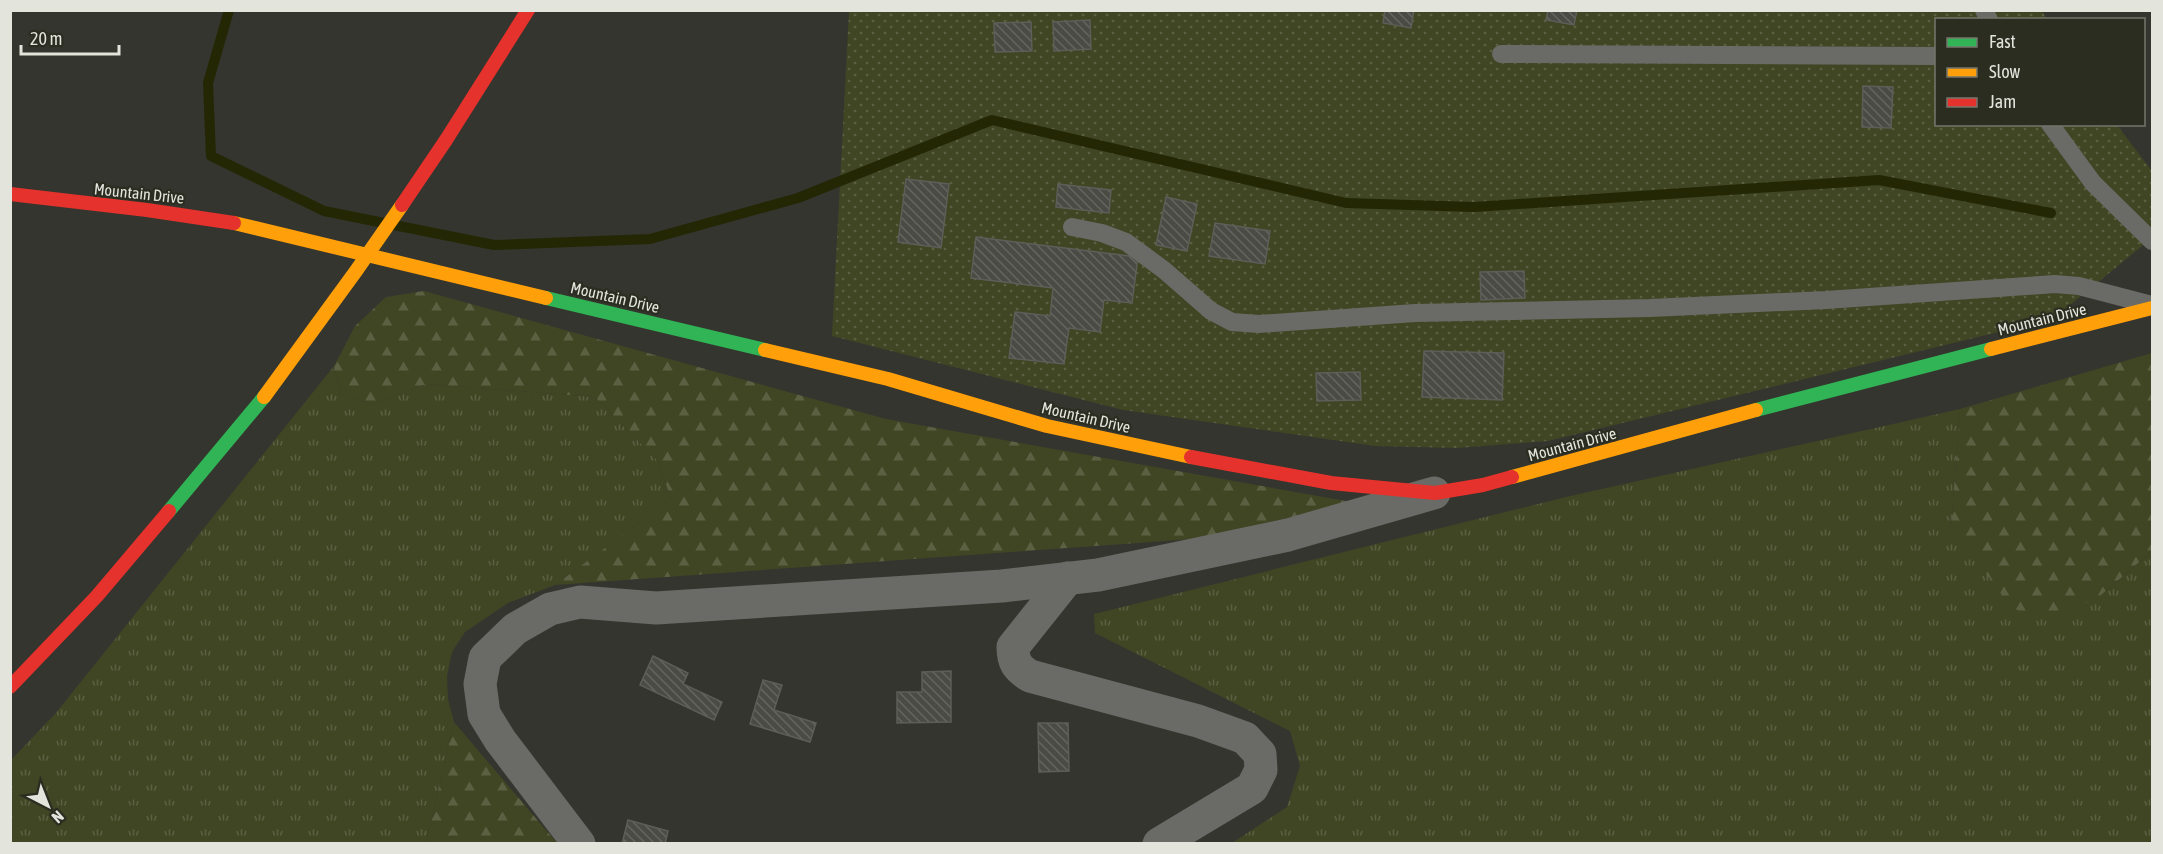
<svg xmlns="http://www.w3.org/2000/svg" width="2163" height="854" viewBox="0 0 2163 854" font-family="'Asap Condensed',sans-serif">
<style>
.grass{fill:url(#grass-tufts)}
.forest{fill:url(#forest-firs)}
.park{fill:url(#park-dots)}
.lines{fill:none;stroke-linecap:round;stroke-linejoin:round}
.stream{stroke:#242704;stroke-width:10}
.building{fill:url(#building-back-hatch);stroke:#5d5e58;stroke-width:1.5}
.lane{stroke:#6a6b66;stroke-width:18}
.street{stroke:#6a6b66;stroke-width:33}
.fast{stroke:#30b455;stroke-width:14}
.slow{stroke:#ff9f0a;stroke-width:14}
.jam{stroke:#e5322d;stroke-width:14}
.slow-bridge{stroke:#ff9f0a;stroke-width:14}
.jam-bridge{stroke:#e5322d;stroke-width:14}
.labels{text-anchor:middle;stroke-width:4.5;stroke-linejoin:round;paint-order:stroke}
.street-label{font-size:16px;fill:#e3e4dc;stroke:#2b2d21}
</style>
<defs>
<pattern id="grass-tufts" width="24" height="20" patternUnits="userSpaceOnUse" patternTransform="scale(1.5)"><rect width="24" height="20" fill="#404524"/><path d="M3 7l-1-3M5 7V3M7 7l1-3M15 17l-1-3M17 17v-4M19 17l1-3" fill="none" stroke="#5b6043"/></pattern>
<pattern id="forest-firs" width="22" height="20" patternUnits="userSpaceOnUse" patternTransform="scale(1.5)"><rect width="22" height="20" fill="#404524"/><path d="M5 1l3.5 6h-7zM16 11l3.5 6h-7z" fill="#5b6043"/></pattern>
<pattern id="park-dots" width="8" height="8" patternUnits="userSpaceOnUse" patternTransform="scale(1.5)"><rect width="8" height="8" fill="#404524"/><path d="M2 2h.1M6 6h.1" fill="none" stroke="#5b6043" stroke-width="1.8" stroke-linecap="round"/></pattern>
<pattern id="building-back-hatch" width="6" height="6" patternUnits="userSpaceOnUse" patternTransform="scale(1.5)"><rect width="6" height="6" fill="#4a4b45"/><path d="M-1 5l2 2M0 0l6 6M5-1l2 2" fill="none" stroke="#64655f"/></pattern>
</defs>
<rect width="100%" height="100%" fill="#34352e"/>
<g class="grass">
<path d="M334,366L341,395L372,404L426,384L595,397L658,461L671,499L555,585L508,603L465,632L452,652L447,676L448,699L454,722L426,843H11L10,761L55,714Z"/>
<path d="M1960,409L1951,527L2100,596L2152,551V843H1232L1287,807L1300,766L1290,731L1095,633L1094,614L1566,497Z"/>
</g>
<g class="forest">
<path d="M424,291L886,419L1357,503L1193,539L555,585L671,499L658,461L595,397L426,384L372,404L341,395L334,366L355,326L386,297Z"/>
<path d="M2152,353V551L2100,596L2049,621L2012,608L1951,527L1960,409Z"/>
<path d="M454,722L557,843H426Z"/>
</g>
<path class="park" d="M849,11H2042L2047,19L1936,20V124L2117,125L2152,171V238L2053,319L1548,441L1457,448L1375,446L1123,410L832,336Z"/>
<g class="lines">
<path class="stream" d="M229,10L208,83L211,156L324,211L494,245L650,239L798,198L992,120L1346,203L1474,207L1879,180L2051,213"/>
</g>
<g class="building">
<path d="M1385,10H1414L1411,28L1383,23Z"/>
<path d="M1548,10H1577L1574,25L1546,20Z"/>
<path d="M1090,20L1091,49L1054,51L1053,22Z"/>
<path d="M1031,22L1032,51L995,52L994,23Z"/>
<path d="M1863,86L1893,87L1891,128L1862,127Z"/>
<path d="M906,179L949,184L941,248L898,242Z"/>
<path d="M1058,184L1111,190L1109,213L1056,207Z"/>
<path d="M1166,197L1197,204L1187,251L1156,245Z"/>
<path d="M1215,223L1270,231L1265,264L1209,256Z"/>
<path d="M976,237L1138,257L1132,303L1104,300L1100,332L1069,328L1064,364L1009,358L1015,312L1050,316L1053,288L971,278Z"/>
<path d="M1524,271L1525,298L1481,300L1480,272Z"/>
<path d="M1424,351L1504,353L1502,400L1422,397Z"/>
<path d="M1360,372L1361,400L1317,401L1316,373Z"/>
<path d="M653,656L688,673L683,684L722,702L714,720L640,685Z"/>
<path d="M951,671V722L897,723V692H922V672Z"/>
<path d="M763,680L782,685L774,710L816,723L810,742L750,724Z"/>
<path d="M1038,723H1068L1069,771L1039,772Z"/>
<path d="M628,820L668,831L665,844H622Z"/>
</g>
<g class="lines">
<g class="lane">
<path d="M1984,10L1989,20"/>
<path d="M1501,54L1936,56"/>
<path d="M2050,124L2093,183L2152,241"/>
<path d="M1072,227L1102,233L1126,242L1164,270L1211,311L1232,322L1259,324L1415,313L1650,308L1826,300L2055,284L2079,286L2148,304"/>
</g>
<g class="street">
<path d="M1068,578L1013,647C1013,662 1017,668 1030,676L1198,721L1245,738L1260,754L1261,770L1252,788L1159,844"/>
<path d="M579,844L500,740L484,714L480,684L485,658L515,629L550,609L580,602L656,608L1002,586L1098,575L1288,535L1434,493"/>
</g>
<g class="fast">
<path d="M546,298L765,350"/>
<path d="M1756,410L1991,349"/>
<path d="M169,511L264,397"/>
</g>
<g class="slow">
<path d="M234,223L546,298"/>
<path d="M1991,349L2152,308"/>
<path d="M765,350L888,379L1047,426L1191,457"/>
<path d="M1512,477L1756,410"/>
</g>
<g class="jam">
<path d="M446,140L528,10"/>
<path d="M10,194L147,210L234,223"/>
<path d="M1191,457L1331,483L1435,493L1483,485L1512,477"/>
<path d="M10,687L97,596L169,511"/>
</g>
<path class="slow-bridge" d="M264,397L356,271L402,205"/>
<path class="jam-bridge" d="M402,205L446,140"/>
</g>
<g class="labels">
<g class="street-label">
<text transform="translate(139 193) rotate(6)" y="6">Mountain Drive</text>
<text transform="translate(615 297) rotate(13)" y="6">Mountain Drive</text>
<text transform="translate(2042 319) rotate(-14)" y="6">Mountain Drive</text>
<text transform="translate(1086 417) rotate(13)" y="6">Mountain Drive</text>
<text transform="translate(1572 444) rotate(-15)" y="6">Mountain Drive</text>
</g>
</g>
<rect width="2163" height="854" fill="none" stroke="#e3e4dc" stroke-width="24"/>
<rect x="1935" y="18" width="210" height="108" fill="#2b2d21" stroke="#75766c" stroke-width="1.5"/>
<rect x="1947" y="38" width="30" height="9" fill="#30b455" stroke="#75766c" stroke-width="1.5"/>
<text x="1989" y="48" font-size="18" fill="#e3e4dc">Fast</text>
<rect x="1947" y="68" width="30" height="9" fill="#ff9f0a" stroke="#75766c" stroke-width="1.5"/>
<text x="1989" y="78" font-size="18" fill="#e3e4dc">Slow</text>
<rect x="1947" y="98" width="30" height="9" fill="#e5322d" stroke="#75766c" stroke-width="1.5"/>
<text x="1989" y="108" font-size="18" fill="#e3e4dc">Jam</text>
<g transform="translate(48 806) rotate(138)" stroke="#2b2d21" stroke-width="4.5" paint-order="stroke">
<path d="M0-4.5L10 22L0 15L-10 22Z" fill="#e3e4dc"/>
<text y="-9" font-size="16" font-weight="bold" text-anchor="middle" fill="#e3e4dc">N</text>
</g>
<path d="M21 45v9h98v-9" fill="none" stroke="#e3e4dc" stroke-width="3"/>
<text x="30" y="45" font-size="18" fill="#e3e4dc" stroke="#2b2d21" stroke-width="4.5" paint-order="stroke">20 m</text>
</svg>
